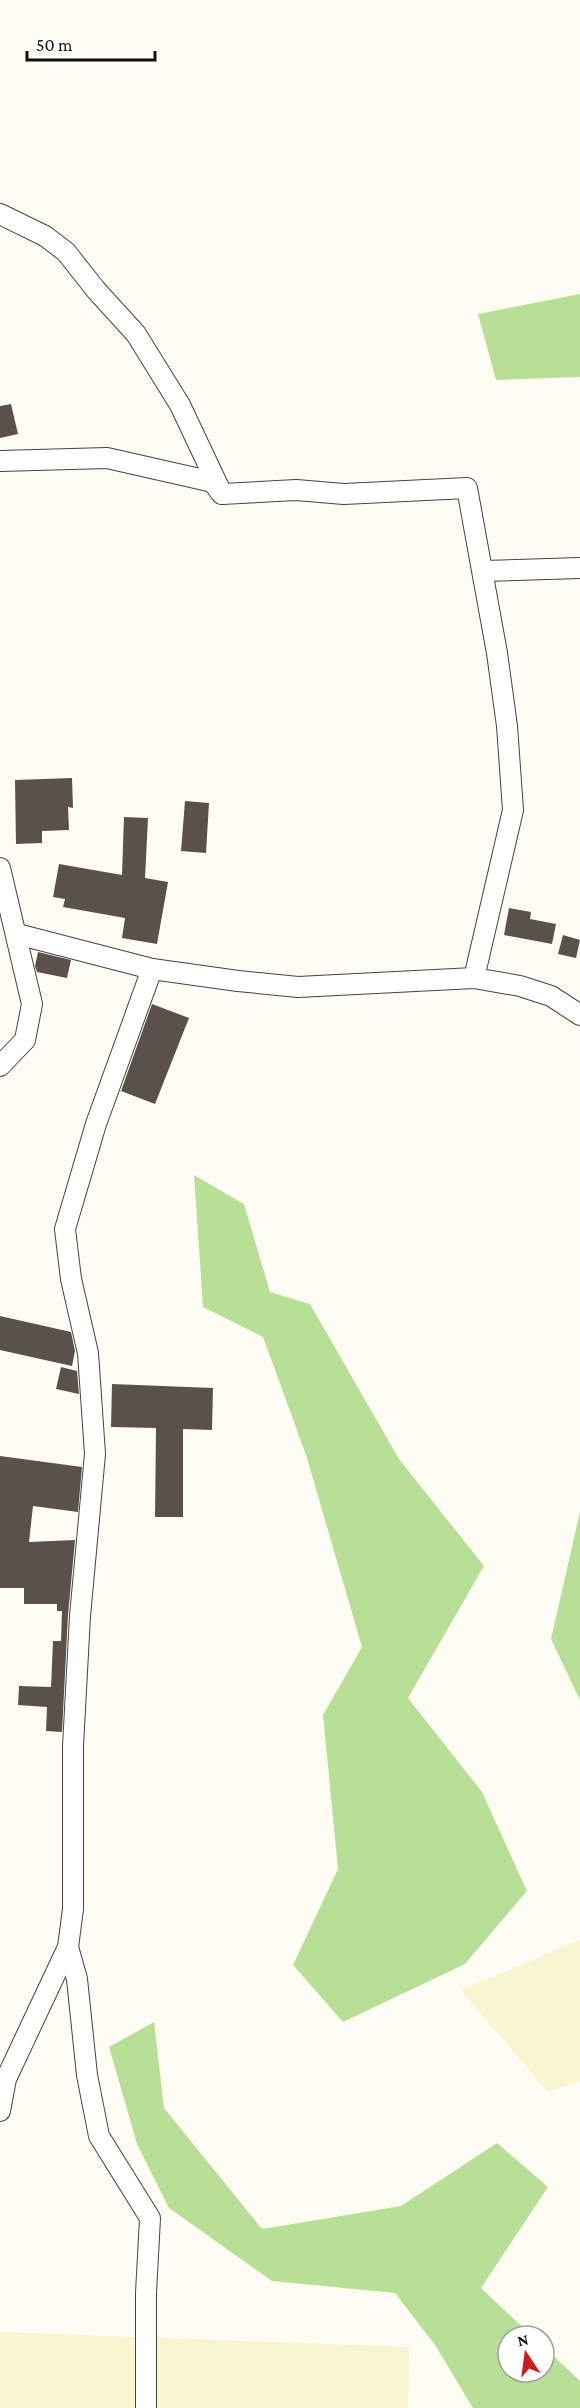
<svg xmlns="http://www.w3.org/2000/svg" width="580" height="2408" viewBox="0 0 580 2408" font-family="'Crimson Pro',serif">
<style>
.farmland{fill:#f8f5d0}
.forest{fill:#b7e096}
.building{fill:#5a514b}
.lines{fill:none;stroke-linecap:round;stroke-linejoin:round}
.minor-casing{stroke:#434343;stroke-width:22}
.minor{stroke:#fff;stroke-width:20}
</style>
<rect width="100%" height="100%" fill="#fffdf3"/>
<g class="farmland">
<path d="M580,1940V2081L548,2092L461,1990Z"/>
<path d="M0,2332L409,2347L408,2408H0Z"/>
</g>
<g class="forest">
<path d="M580,294V377L496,380L478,314Z"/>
<path d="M194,1175L244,1204L270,1292L310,1304L399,1459L484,1566L408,1698L482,1792L527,1891L465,1964L343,2022L293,1965L338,1869L323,1715L362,1647L306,1455L263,1337L203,1307Z"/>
<path d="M580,1512V1700L551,1639Z"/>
<path d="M154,2022L164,2108L262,2229L401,2206L497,2143L548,2187L481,2288L532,2336H508V2372H544V2347L580,2381V2408H473L435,2345L395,2293L272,2281L169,2208L137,2144L109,2047Z"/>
</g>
<g class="building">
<path d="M11,404L18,434L0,438V406Z"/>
<path d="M72,778L73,808L68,807L69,830L42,831V843L16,844L15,780Z"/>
<path d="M185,801L209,803L206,853L181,851Z"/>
<path d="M124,817L148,818L145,878L168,882L157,944L122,938L125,918L63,907L65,899L53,897L59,864L122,875Z"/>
<path d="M509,908L531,912L530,919L556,924L552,944L504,935Z"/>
<path d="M563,935L580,940L576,958L558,954Z"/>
<path d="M38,952L71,960L67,978L37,972L35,966Z"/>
<path d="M152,1004L189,1018L155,1104L121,1091Z"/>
<path d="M0,1316L71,1332L75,1351L72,1366L0,1350Z"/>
<path d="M61,1367L77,1371L79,1394L56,1389Z"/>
<path d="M112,1384L213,1388L212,1430L183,1429V1517H155L156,1428L111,1427Z"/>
<path d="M0,1456L82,1467L78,1512L33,1506L29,1542L75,1540L68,1615L62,1732L46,1731L47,1707L18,1705L19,1686L51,1687L53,1641H61L62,1611H57V1604H24V1588H0Z"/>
</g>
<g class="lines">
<defs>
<g id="minor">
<path d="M0,214L45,236L66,252L96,290L136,334L180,405L222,494"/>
<path d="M0,461L107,458L213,482L220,492"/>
<path d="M222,494L296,490L344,494L467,488L497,653L507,726L513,810L474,978"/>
<path d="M483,571L580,568"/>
<path d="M0,868L32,1004L25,1040L0,1066"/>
<path d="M17,934L152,969L238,981L298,987L474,978L520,986L551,996L580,1015"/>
<path d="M68,1947L77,1979L87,2075L99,2136L150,2218L146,2293V2408"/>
<path d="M0,2111L6,2079L68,1947L73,1909V1746L80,1616L95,1454L88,1353L71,1279L65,1229L96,1124L152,969"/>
</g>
</defs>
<use href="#minor" class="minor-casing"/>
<use href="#minor" class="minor"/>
</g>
<g transform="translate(526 2354) rotate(347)"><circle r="28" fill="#ffffff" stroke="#9f9f9f" stroke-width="1.5"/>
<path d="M0-4.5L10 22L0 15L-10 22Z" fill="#cd1b22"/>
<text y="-9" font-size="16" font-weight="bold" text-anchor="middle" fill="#101010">N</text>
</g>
<path d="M27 51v9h128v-9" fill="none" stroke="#101010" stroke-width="3"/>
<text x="36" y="51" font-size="18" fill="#101010" stroke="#ffffff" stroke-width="4.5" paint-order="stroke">50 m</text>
</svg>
